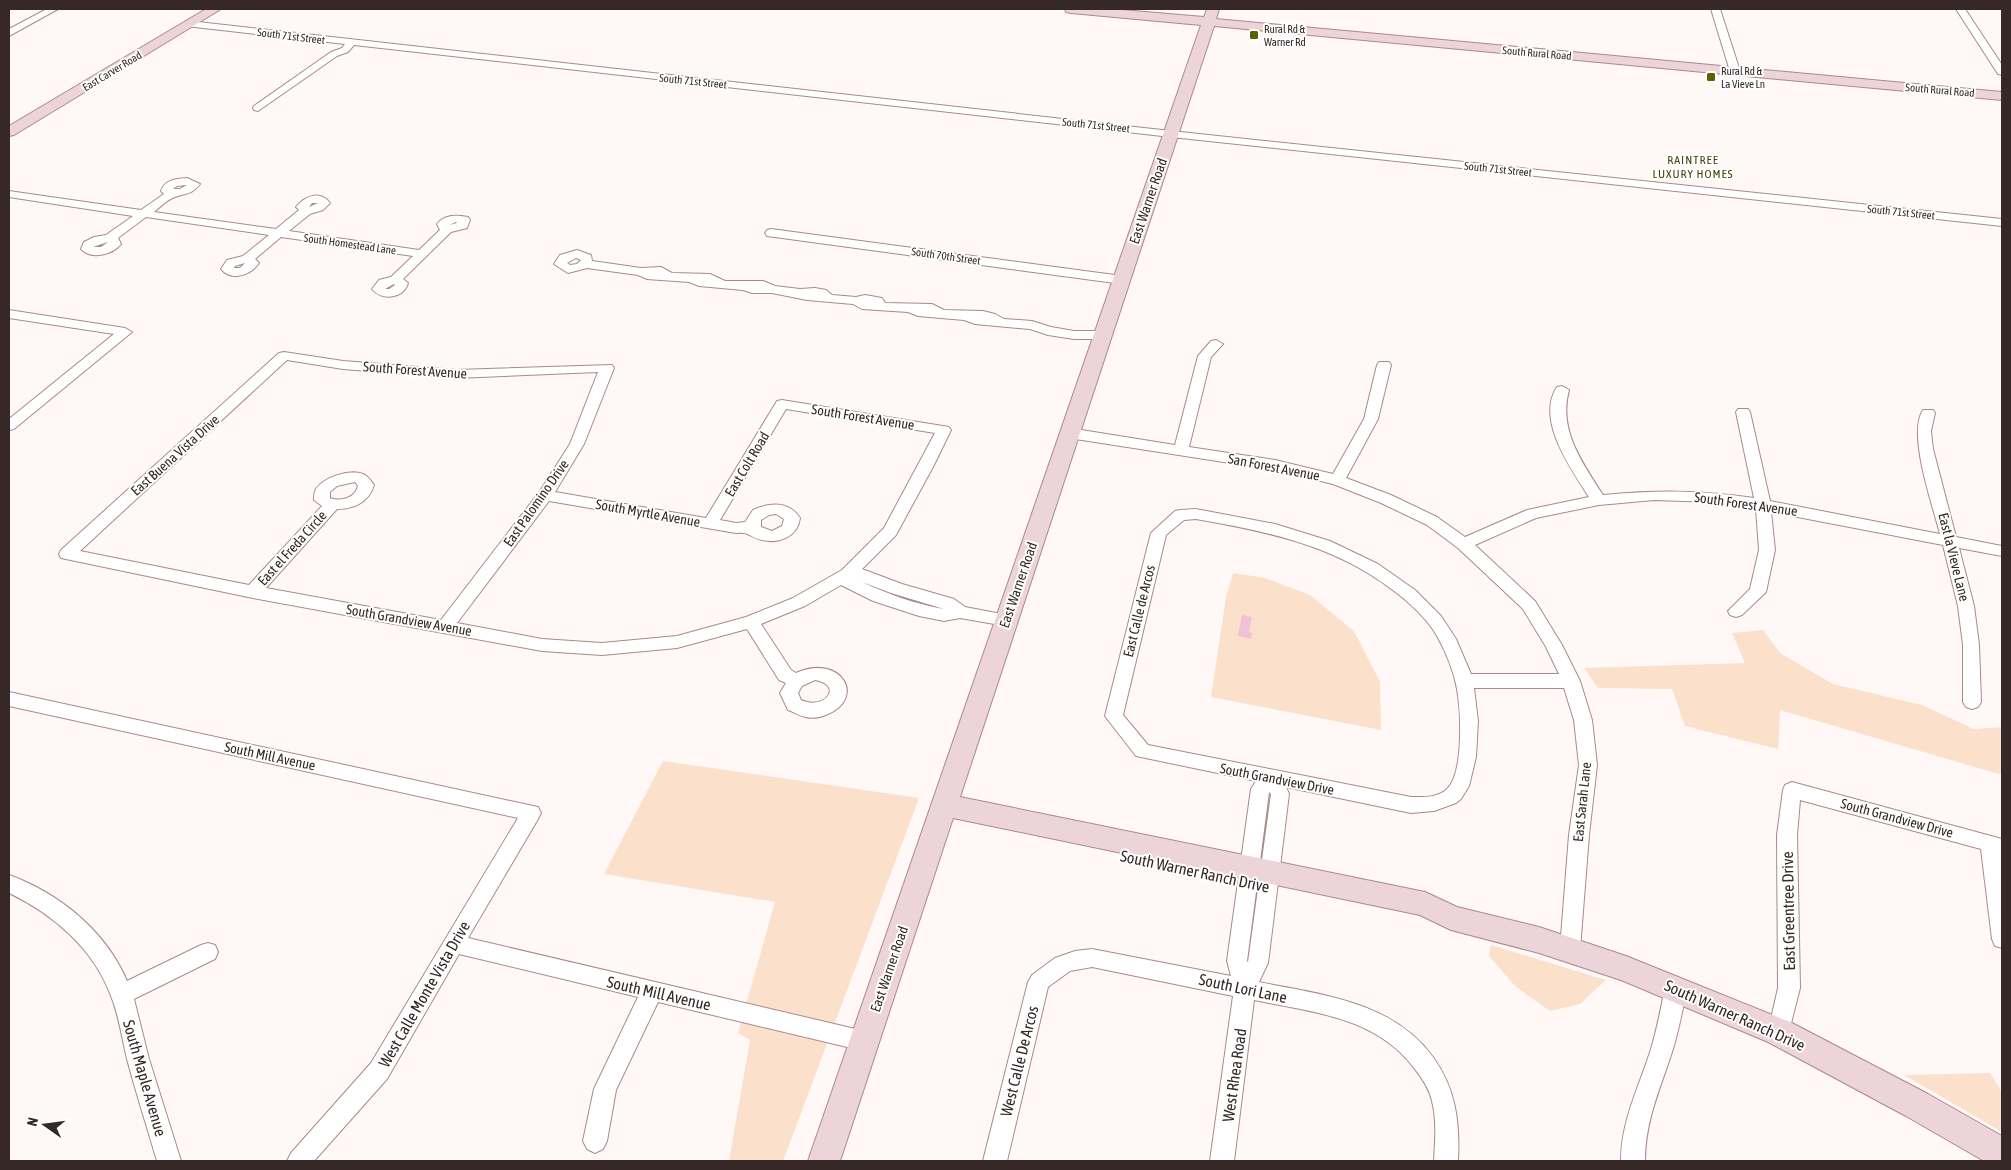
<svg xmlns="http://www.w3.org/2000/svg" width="2011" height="1170" viewBox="0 0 2011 1170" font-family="'Asap Condensed',sans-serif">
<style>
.green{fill:#fbe0cb}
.water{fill:#f1c1d9}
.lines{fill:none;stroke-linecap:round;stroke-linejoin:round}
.street-casing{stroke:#a98a88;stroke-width:2}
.secondary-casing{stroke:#a98a88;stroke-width:2}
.street{fill:#fff;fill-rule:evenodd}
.secondary{fill:#ecd4da;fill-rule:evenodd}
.poi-dot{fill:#596301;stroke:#fff;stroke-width:2}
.labels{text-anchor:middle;stroke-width:4;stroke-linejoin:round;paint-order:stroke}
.far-poi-label{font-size:11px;fill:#352827;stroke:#fff;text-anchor:start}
.far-street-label{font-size:11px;fill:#352827;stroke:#fff}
.far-neighbourhood-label{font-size:12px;letter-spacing:1px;fill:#40470a;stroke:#fff}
.street-label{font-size:14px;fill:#352827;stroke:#fff}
.near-street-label{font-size:16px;fill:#352827;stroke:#fff}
</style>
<rect width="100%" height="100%" fill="#fff8f7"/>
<g class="green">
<path d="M1233,573L1265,578L1310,595L1354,631L1380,682L1381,730L1211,697L1226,597Z"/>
<path d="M1763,630L1780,653L1833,684L1922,705L1974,729L2002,727V775L1780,710L1778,749L1685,726L1672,689L1598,688L1584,668L1745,663L1732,633Z"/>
<path d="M663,761L919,798L783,1161H729L750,1040L738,1033L775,902L604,874Z"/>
<path d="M1491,945L1606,980L1580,1004L1550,1011L1516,987L1489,956Z"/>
<path d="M1990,1073L2002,1092V1132L1904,1075Z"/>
</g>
<path class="water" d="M1242,615L1252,617L1249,632L1252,633L1251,639L1238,636Z"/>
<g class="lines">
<defs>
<g id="street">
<path d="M47,9H58L9,36V29Z"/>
<path d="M1711,9H1720L1740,71L1739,73H1731L1730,71Z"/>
<path d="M1956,9H1965L2002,65V75L1998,74Z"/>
<path d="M189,21L1171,131L2002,219V226L1171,137L354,45L348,52L337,56L258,111L254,110L253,108L254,106L331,52L342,48L345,44L186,26V22Z"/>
<path d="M187,178L200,184C192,195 185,193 175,197C168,199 160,207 154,212L276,229L299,210L296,207C305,196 320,190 330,203L323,210L310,214L289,231L419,250L440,230L437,224C445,214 457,215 468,217L470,220L467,228L451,232L403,279L408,283C404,299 381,301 372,289L379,280L391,277L413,256L281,237L255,259L259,263C251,275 232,282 221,269L227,260L243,256L269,235L146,217L118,238L121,244C112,255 91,260 81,249L84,242L94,237L106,235L133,216L9,197V191L141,210L164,194L161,191C165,179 177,179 187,178ZM187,185L180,189H173L177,186ZM312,203H318L309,207ZM456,222L457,223L449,225ZM108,242L101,247H93ZM245,263L240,268H234L235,266ZM394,284L395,285L389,289H385Z"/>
<path d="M771,229L1122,276L1128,280L1122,284L767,236L765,233L767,230Z"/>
<path d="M577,250L591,255L592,261L641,268L661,267L672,273L710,274L725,281H763L775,286L800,289L815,288L826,290L832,295L856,297L865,295L882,298L885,303L932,304L944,310L983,311L995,314L1004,319L1032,321L1051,327L1074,331H1103L1110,335L1103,339H1074L1048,335L1030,329L975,324L964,320L918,316L908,312L862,309L853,304L807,300L772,293H752L743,290L699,286L689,282L647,279L638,275L587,268L568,273L554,264L560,255ZM576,258L581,260L577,264L570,265L567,263Z"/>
<path d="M9,310L125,328L132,332L14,429L9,430V419L114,334L9,318Z"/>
<path d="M1216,340L1223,344L1211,357L1189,447L1275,460L1333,474L1364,419L1377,365L1379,362H1389L1391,365L1378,419L1346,478L1391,495L1437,517L1465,537L1527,510L1589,497C1572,470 1535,420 1557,387L1562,386L1569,390C1558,430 1582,462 1603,495C1657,490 1700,490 1754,498L1736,412L1738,409H1748L1750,412L1770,501L1940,534C1933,506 1907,434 1923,410H1933L1935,413L1931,431L1933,449L1956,537L2002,546V556L1959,548L1974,606L1979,645L1981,702L1978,707L1972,709L1966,707L1963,702V645L1958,606L1943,545L1771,512L1775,550L1766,592L1742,615L1736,617L1730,615L1728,611L1750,589L1759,550L1756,509L1714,502L1654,500L1599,505L1536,518L1475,545L1535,601L1562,645L1580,681L1592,720L1597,765L1589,835L1580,949L1577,956L1570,958L1563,956L1560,949L1569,835L1579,765L1574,720L1564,688H1474L1478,721L1476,757L1469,786L1461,799L1456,803L1434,811L1411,813L1286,787L1289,794L1268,963L1259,982C1322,995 1392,1001 1433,1057C1456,1089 1460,1122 1458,1161H1434C1435,1141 1437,1121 1432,1101C1429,1088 1422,1078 1414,1068C1376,1017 1312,1012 1254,1000L1234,1161H1210L1233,996L1092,967L1070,971L1048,987L1007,1161H983L1028,982L1032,975L1055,958L1075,951L1092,949L1231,976L1227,961L1251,789L1256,781L1136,756L1105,716L1151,533L1175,511L1180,510L1196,509L1275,524L1330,541L1378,564L1415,590L1441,616L1456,639L1471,674H1559L1546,647L1523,609L1458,548L1427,525L1381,503L1333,484L1275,470L1069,438L1064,436L1062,433L1064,430L1069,428L1175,445L1198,356L1211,341ZM1196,519C1265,531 1333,545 1390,588C1408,601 1426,617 1437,636C1446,652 1454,672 1457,689C1461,711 1464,773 1447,789C1438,798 1423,797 1411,797L1148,745L1123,715L1166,535L1184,520ZM1269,792L1271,794L1248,962L1247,961Z"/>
<path d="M284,352L343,361L456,370L612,365L614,368L584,444L555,492L706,518L777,401L782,400L949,427L951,430L934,465L896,535L862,569L902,584L954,599L965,607L1012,616L1014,620L1012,624L1006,626L960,618L944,621L919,616L873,601L841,585L805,606L761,624L791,670L796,673C840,653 867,697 828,714C821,717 813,719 806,717C799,716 794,712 788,710L780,693L786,683L779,680L747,629L677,648L602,655L542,651L253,598L61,558L59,554L61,550L279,353ZM287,360L343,369L456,378L598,372L570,444L540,491L441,620L266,588L337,509C354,509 369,502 374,485C371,481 368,476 363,474C349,469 324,477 316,489C314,492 314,496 314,500L322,506L249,585L80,551ZM786,409L935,433L884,528L842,570L793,598L746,617L677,636L602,643L542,639L457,623L549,501L736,533C750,531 750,538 762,540C778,544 798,537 800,518C789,501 770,502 753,510L745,522L736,523L720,520ZM355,482L358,486C355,498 341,502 330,498V492L337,486ZM776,514L784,519L782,526L772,531L761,527V520L769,515ZM862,582L891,593L944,609C915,604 888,594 862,582ZM815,680C844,685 825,711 801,700L798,693L802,686Z"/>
<path d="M9,692L538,807L541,813L538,819L468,938L864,1031L872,1034L875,1041L872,1048L864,1051L658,1002L616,1090L607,1141L603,1149L595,1153L587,1149L583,1141L594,1089L638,997L459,954L387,1079L314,1161H287L291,1153L371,1063L518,818L9,706Z"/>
<path d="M1792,782L2002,839V948L1995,946L1992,939L1981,849L1800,800L1797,835L1800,988L1787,1039L1779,1042L1771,1039L1768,1032L1778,988L1777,835L1783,790L1785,785Z"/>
<path d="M9,875C59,893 106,931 127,981L201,945L208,943L215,945L218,952L215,959L134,999L149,1059L181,1161H157C147,1127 136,1093 127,1059C122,1038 119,1016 111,996C94,949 53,914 9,893Z"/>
<path d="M1676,978L1683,981L1687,988C1683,1008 1679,1029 1673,1049C1661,1087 1645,1120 1645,1161H1621C1621,1121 1639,1087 1651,1049C1657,1029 1661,1008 1665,988L1669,981Z"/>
</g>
<g id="secondary">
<path d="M206,9H221L14,135L9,136V126Z"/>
<path d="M1065,9H1110L1204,17L1207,9H1219L1216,19L2002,92V100L1214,26L960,797L1425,892L1457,907L1539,927L1626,956L1790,1022L1928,1094L2002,1136V1161H1984L1906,1116L1768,1042L1621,980L1539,953L1451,930L1420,915L953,818L840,1161H808L1201,25L1071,13L1066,12Z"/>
</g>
</defs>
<use href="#street" class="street-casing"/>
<use href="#secondary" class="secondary-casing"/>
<use href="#street" class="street"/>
<use href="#secondary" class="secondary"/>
</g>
<g class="poi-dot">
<rect x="1249" y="30" width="10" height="10" rx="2.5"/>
<rect x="1706" y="72" width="10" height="10" rx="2.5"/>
</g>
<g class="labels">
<g class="far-poi-label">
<text x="1264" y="33">Rural Rd &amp;<tspan x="1264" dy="13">Warner Rd</tspan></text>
<text x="1721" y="75">Rural Rd &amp;<tspan x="1721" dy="13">La Vieve Ln</tspan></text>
</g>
<g class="far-street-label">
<text transform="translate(291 36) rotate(7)" y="4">South 71st Street</text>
<text transform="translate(1537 53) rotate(5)" y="4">South Rural Road</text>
<text transform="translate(112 71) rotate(-31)" y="4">East Carver Road</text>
<text transform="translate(693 81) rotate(6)" y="4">South 71st Street</text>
<text transform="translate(1940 90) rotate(5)" y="4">South Rural Road</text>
<text transform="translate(1096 125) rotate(6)" y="4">South 71st Street</text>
<text transform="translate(1498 169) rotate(6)" y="4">South 71st Street</text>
<text transform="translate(1901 212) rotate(6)" y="4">South 71st Street</text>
<text transform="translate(350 244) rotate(8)" y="4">South Homestead Lane</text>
<text transform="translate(946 256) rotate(8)" y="4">South 70th Street</text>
</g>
<g class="far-neighbourhood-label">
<text x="1693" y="164">RAINTREE<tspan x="1693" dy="14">LUXURY HOMES</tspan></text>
</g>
<g class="street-label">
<text transform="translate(1148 201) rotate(-71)" y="5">East Warner Road</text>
<text transform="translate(415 370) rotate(4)" y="5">South Forest Avenue</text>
<text transform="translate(863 417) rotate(9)" y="5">South Forest Avenue</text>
<text transform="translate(175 455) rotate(-42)" y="5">East Buena Vista Drive</text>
<text transform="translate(747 464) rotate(-59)" y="5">East Colt Road</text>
<text transform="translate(1274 467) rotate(11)" y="5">San Forest Avenue</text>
<text transform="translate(536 503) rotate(-55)" y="5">East Palomino Drive</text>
<text transform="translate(1746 504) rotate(8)" y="5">South Forest Avenue</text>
<text transform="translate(648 513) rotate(10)" y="5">South Myrtle Avenue</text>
<text transform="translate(292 548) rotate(-48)" y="5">East el Freda Circle</text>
<text transform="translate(1954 557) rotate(76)" y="5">East la Vieve Lane</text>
<text transform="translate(1018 585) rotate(-71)" y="5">East Warner Road</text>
<text transform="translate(1139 611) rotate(-76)" y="5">East Calle de Arcos</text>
<text transform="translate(409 620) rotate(10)" y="5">South Grandview Avenue</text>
<text transform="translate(270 756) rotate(12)" y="5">South Mill Avenue</text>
<text transform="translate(1277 779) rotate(11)" y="5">South Grandview Drive</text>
<text transform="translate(1582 802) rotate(-84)" y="5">East Sarah Lane</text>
<text transform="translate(1897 818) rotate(15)" y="5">South Grandview Drive</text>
<text transform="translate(889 969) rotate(-71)" y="5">East Warner Road</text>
</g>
<g class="near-street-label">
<text transform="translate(1195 871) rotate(12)" y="6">South Warner Ranch Drive</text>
<text transform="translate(1788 911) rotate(-91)" y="6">East Greentree Drive</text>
<text transform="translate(1243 988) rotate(12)" y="6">South Lori Lane</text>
<text transform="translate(659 993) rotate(13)" y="6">South Mill Avenue</text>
<text transform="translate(424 994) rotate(-60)" y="6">West Calle Monte Vista Drive</text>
<text transform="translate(1735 1015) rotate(24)" y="6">South Warner Ranch Drive</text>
<text transform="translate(1019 1061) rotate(-76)" y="6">West Calle De Arcos</text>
<text transform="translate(1234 1075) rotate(-82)" y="6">West Rhea Road</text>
<text transform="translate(145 1078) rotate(74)" y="6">South Maple Avenue</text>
</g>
</g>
<rect width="2011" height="1170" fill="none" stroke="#352827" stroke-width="20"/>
<g transform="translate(45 1125) rotate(284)" stroke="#ffffff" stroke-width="4" paint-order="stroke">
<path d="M0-4L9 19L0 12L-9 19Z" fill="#352827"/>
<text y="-8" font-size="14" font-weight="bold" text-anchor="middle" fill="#352827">N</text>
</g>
</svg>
